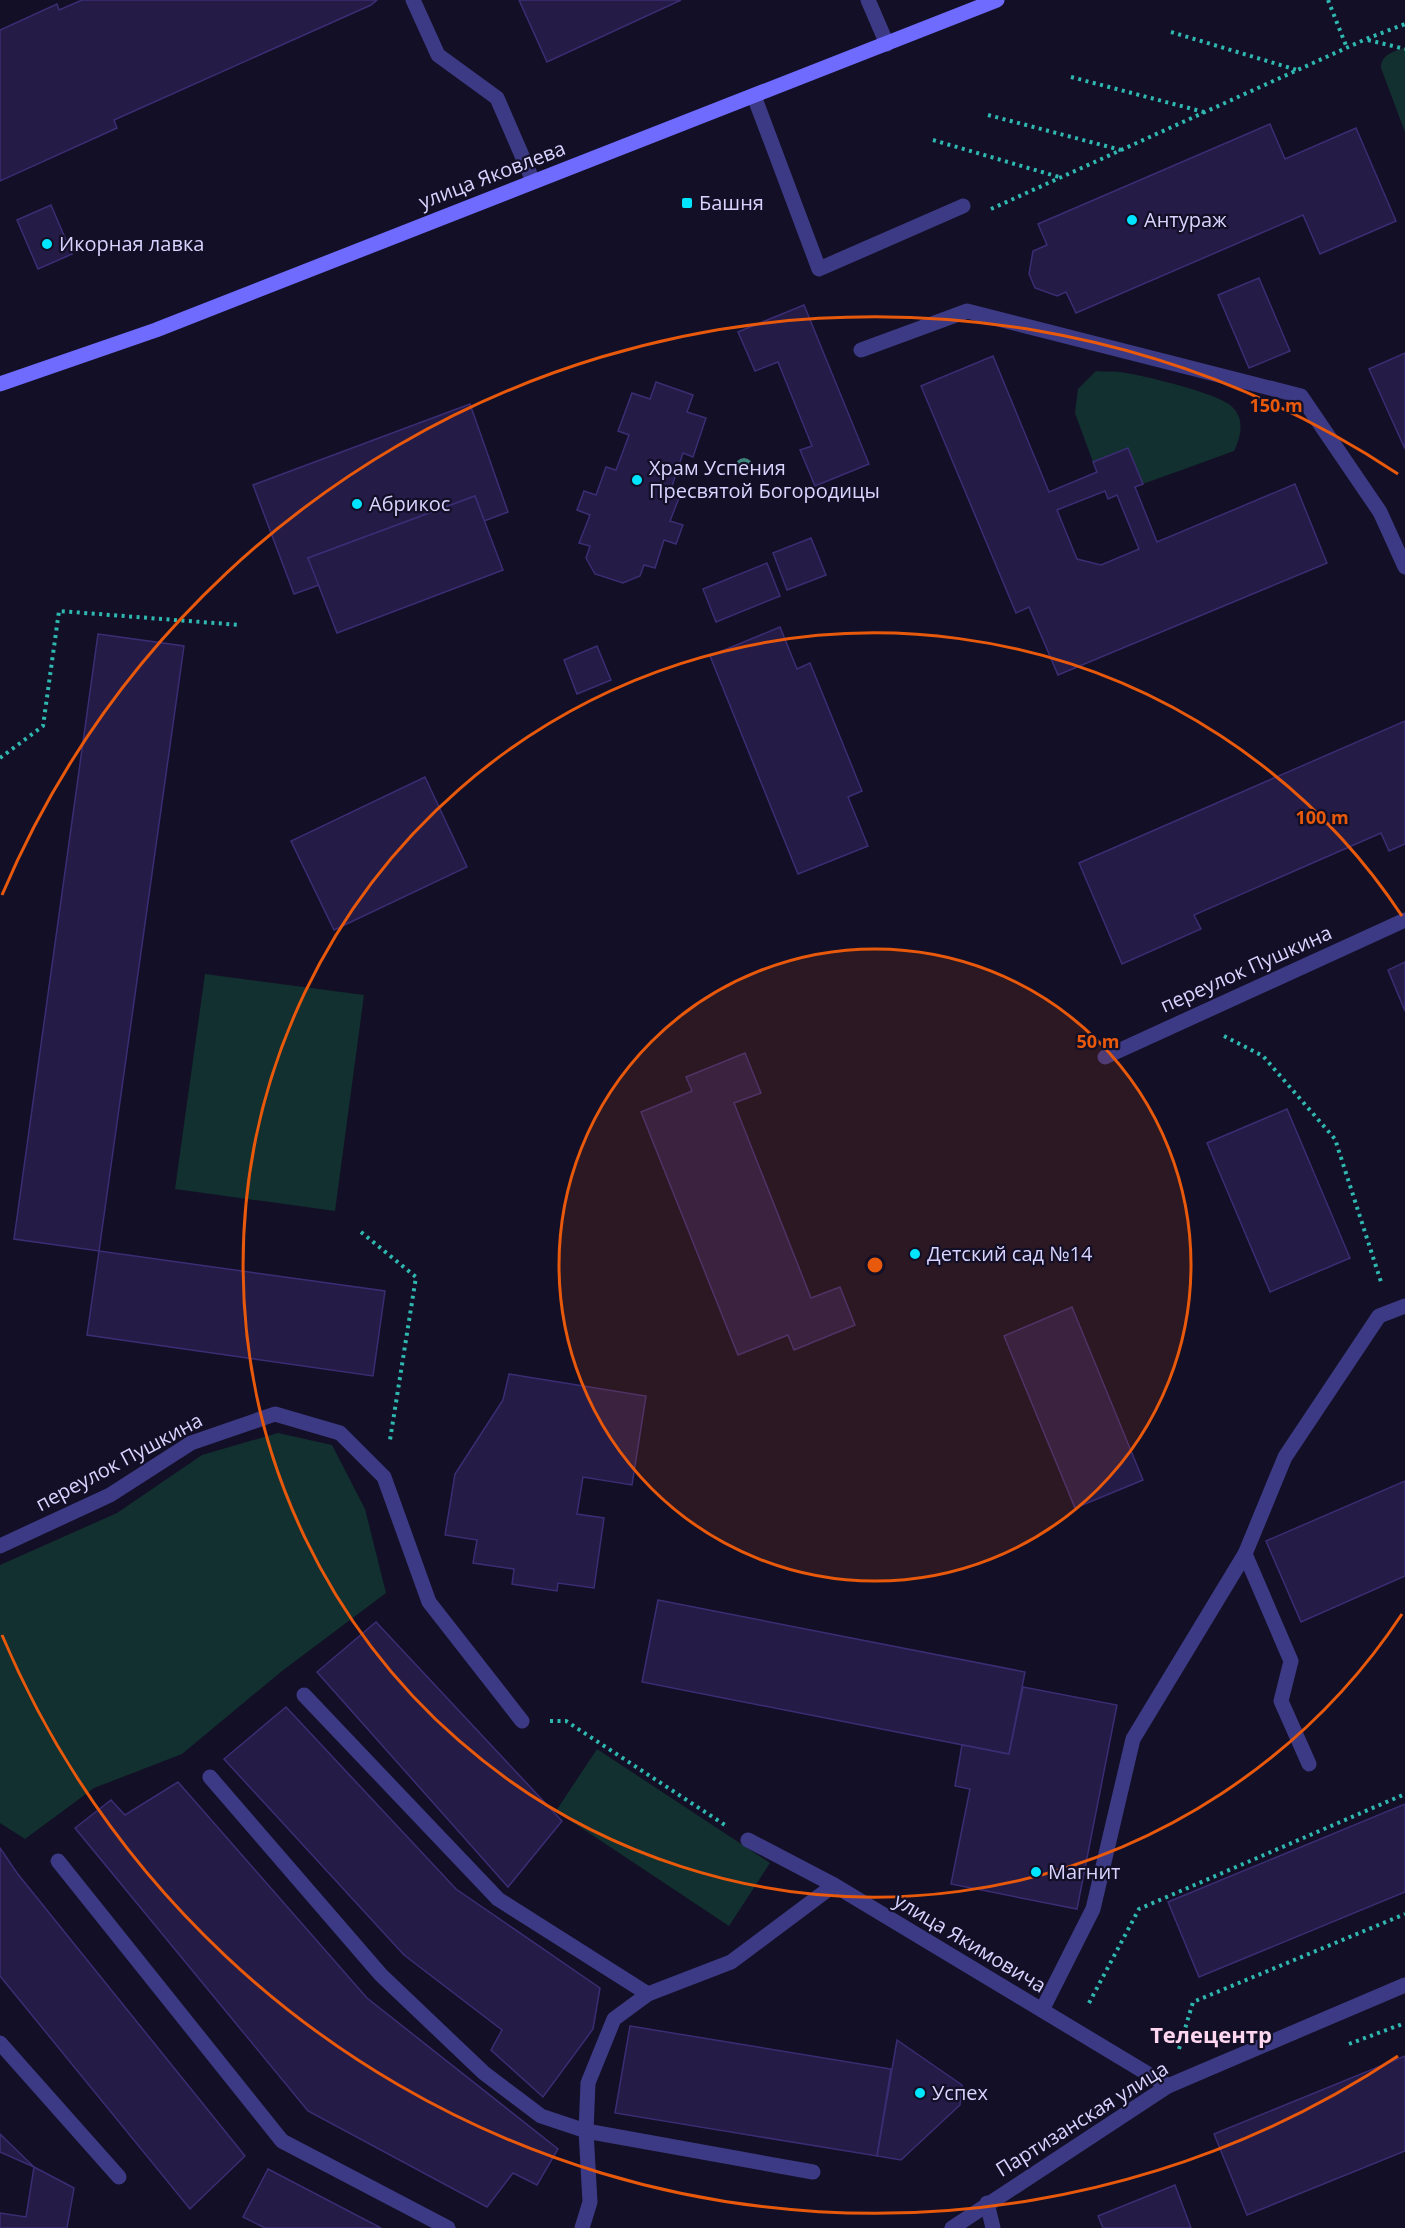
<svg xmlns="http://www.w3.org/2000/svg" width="1405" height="2228" viewBox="0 0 1405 2228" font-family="'Open Sans',sans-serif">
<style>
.green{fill:#12302f}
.building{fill:#241b47;stroke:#3b2d73;stroke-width:1.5;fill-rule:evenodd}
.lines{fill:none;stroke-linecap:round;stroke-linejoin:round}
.path{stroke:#2fb8b0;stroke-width:4;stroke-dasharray:3 4.5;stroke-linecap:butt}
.lane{stroke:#3d3a85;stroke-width:15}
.street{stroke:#3d3a85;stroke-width:15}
.secondary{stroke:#6f6bff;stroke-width:15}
.tree{fill:#3d827b}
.ring{fill:none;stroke:#e8590c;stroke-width:3}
.poi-dot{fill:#00e5ff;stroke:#130f26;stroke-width:2}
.labels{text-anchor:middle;stroke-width:4.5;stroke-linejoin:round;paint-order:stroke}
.street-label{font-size:20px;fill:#d9d4ff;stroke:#130f26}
.poi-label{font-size:20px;fill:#d9d4ff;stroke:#130f26;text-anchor:start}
.quarter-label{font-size:22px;font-weight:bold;fill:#ffd6f0;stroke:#130f26}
.centre{fill:#e8590c;stroke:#130f26;stroke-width:3}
.ring-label{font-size:18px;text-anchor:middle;font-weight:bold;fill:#e8590c;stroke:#130f26;stroke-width:4.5;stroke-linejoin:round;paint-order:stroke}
</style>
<rect width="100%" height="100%" fill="#130f26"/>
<g class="green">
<path d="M1405,47V132L1381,68C1381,54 1394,52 1405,47Z"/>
<path d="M1096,371C1103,372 1111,371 1119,372C1139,374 1216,393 1230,405C1245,417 1242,435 1234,451L1143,484L1128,448L1093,462L1075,413L1078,389Z"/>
<path d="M205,974L364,995L335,1211L175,1189Z"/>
<path d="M278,1433L332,1445L365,1509L386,1593L282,1671L182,1754L94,1788L25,1839L0,1823V1565L117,1513L202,1455Z"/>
<path d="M597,1749L770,1863L729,1926L556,1811Z"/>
</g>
<g class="building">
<path d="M82,0H377L371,5L114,120L117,128L0,181V30L57,4L59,10Z"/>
<path d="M519,0H681L547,62Z"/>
<path d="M1270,124L1285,159L1356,128L1396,221L1320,254L1303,215L1076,313L1066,292L1057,296L1035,288L1029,274L1033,251L1047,245L1038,224Z"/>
<path d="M51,205L72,254L38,269L17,220Z"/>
<path d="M1259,278L1290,351L1249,368L1218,295Z"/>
<path d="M804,305L869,464L815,486L800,450L812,446L778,362L755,371L738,332Z"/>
<path d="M1405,353V449L1369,369Z"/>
<path d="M993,356L1049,492L1097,472L1093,462L1128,448L1143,484L1135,487L1157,542L1295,484L1327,563L1058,675L1029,607L1016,613L921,386ZM1105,491L1108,499L1117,495L1139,549L1101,565L1077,559L1057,510Z"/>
<path d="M656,382L693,395L687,412L706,418L693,457L683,453L671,489L681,493L670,521L683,525L676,544L664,540L655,568L644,565L640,576L623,583L595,574L586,558L590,546L579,543L590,515L577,510L584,491L596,495L606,467L616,470L629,435L618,431L632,393L650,399Z"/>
<path d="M470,404L508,512L484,521L475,496L308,558L319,585L294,594L253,485Z"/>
<path d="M475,496L503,570L337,633L308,558Z"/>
<path d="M811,538L826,575L787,590L773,553Z"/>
<path d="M767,563L780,596L716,622L703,589Z"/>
<path d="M780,627L797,669L810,663L862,791L848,797L868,846L798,874L710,656Z"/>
<path d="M98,634L184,646L99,1251L14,1239Z"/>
<path d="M597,646L611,680L577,694L564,660Z"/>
<path d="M1405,721V844L1389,851L1381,833L1194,915L1201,929L1122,964L1079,863Z"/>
<path d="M425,777L467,867L334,930L291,841Z"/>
<path d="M1405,962V1011L1388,970Z"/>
<path d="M745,1053L761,1093L734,1103L811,1298L840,1287L855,1325L794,1350L788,1335L738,1355L641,1112L692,1091L686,1077Z"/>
<path d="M1287,1109L1350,1258L1270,1292L1207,1143Z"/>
<path d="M99,1251L385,1291L373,1376L87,1335Z"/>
<path d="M1072,1307L1143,1480L1075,1508L1004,1336Z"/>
<path d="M509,1374L646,1396L632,1485L583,1477L577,1514L604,1518L594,1588L558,1583L557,1591L512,1584L514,1569L473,1563L477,1540L445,1535L455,1474L503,1400Z"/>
<path d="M1405,1481V1576L1301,1622L1266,1541Z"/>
<path d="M658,1600L1025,1672L1009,1754L642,1682Z"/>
<path d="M376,1622L562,1821L508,1887L317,1672Z"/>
<path d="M1023,1687L1117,1705L1077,1909L951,1884L970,1789L955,1786L962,1745L1009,1754Z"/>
<path d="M286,1707L456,1889L600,1988L593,2029L543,2097L491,2050L502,2030L404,1955L224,1759Z"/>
<path d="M178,1782L367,1998L558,2149L537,2185L513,2173L487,2207L308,2111L75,1828L111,1800L125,1815Z"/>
<path d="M1405,1804V1892L1199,1977L1168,1902Z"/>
<path d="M0,1848L17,1873L245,2156L190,2209L0,1976Z"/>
<path d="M630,2026L891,2069L877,2156L615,2113Z"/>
<path d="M897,2040L962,2085L960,2105L901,2160L877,2156Z"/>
<path d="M1405,2056V2151L1247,2215L1214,2134Z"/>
<path d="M0,2134L34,2167L0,2152Z"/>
<path d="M34,2167L74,2188L67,2228H0V2213L26,2217Z"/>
<path d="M268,2169L381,2228H265L243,2217Z"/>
<path d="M1175,2185L1191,2228H1103L1098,2216Z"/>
</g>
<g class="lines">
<g class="path">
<path d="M1328,0L1347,48"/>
<path d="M1171,32L1297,70"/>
<path d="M1368,40L1405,49"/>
<path d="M1071,77L1204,112"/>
<path d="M988,115L1121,150"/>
<path d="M933,140L1059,177"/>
<path d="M991,209L1366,39L1405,24"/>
<path d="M0,758L43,726L59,611L240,625"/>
<path d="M1224,1036L1263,1056L1335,1139L1382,1285"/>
<path d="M361,1232L416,1277L390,1440"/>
<path d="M550,1721H566L725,1825"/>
<path d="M1089,2003L1139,1909L1405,1794"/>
<path d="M1349,2044L1405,2023"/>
<path d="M1179,2049L1193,2002L1405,1914"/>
</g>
<g class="lane">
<path d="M413,0L438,55L497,98L533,181"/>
<path d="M754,96L819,269L963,206"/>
<path d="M861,350L967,311L1301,396L1380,512L1405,567"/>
<path d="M304,1695L498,1899L648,1994"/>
<path d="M1309,1764L1281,1701L1291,1661L1245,1554L1285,1457L1379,1316L1405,1306"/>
<path d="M210,1777L381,1975L484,2073L541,2116L586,2131L813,2172"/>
<path d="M58,1861L282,2141L448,2228"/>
<path d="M1042,2010L1093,1909L1133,1739L1245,1554"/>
<path d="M0,2043L119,2177"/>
<path d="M987,2203L993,2228"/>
</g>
<g class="street">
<path d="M868,0L887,44"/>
<path d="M1105,1057L1405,920"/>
<path d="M0,1546L110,1495L191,1443L275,1414L340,1433L384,1477L429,1602L522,1721"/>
<path d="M748,1840L834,1885L1168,2086"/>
<path d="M582,2228L590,2202L586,2131L588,2083L614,2019L648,1994L731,1962L834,1885"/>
<path d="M952,2228L1168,2086L1405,1985"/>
</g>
<path class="secondary" d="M0,384L156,330L997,0"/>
</g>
<circle class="tree" cx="744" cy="467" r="9"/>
<circle cx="875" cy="1265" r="316" fill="#e8590c" fill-opacity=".12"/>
<g class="ring">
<circle cx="875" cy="1265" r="316"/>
<path d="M1402 1614A632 632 0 1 1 1402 916"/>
<path d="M1398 2056A948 948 0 0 1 2 1635M2 895A948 948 0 0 1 1398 474"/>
</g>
<g class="poi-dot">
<rect x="681" y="197" width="12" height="12" rx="3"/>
<circle cx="1132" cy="220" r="6"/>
<circle cx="47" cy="244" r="6"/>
<circle cx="637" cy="480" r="6"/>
<circle cx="357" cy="504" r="6"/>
<circle cx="915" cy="1254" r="6"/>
<circle cx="1036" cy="1872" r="6"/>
<circle cx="920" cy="2093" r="6"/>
</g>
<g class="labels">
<g class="street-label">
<text transform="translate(492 175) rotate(-21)" y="7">улица Яковлева</text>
<text transform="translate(1246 969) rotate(-24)" y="7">переулок Пушкина</text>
<text transform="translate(119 1462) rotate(-28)" y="7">переулок Пушкина</text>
<text transform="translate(970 1943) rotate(31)" y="7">улица Якимовича</text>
<text transform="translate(1082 2119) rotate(-32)" y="7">Партизанская улица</text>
</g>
<g class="poi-label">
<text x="699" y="210">Башня</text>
<text x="1144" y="227">Антураж</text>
<text x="59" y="251">Икорная лавка</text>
<text x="649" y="475">Храм Успения<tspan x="649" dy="23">Пресвятой Богородицы</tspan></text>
<text x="369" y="511">Абрикос</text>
<text x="927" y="1261">Детский сад №14</text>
<text x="1048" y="1879">Магнит</text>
<text x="932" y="2100">Успех</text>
</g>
<g class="quarter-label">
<text x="1211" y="2043">Телецентр</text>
</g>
</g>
<circle cx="875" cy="1265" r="9" class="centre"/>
<g class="ring-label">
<text x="1276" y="412">150 m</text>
<text x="1322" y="824">100 m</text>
<text x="1098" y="1048">50 m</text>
</g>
</svg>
